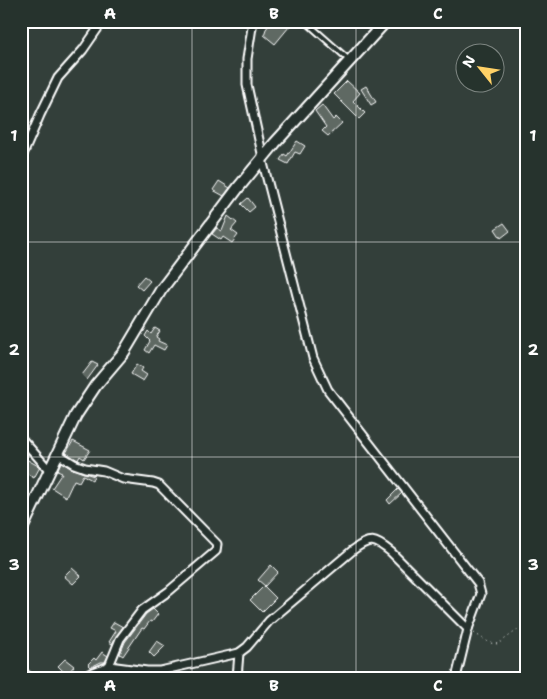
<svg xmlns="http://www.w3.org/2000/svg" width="547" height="699" viewBox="0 0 547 699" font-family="'Shantell Sans',sans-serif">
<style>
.building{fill:#5f6964;stroke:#fff}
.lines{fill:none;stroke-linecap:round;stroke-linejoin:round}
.lane-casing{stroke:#fff;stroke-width:8}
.street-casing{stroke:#fff;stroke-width:11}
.secondary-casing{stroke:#fff;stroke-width:14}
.path{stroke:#fff;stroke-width:1;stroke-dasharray:1 4;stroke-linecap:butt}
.lane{stroke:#26332d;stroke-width:4}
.street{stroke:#26332d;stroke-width:7}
.secondary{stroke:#26332d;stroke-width:10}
.grid{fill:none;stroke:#fff;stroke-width:1;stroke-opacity:0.55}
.neatline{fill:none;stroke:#fff;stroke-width:2}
.grid-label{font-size:16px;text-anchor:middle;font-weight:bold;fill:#fff}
</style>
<rect width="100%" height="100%" fill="#333f3a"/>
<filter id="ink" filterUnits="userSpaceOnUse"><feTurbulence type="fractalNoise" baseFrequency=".02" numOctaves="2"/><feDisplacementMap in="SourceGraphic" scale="10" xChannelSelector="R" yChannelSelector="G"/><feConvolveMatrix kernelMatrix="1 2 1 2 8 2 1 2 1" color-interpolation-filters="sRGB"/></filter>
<g filter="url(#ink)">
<g class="building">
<path d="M266,21H294L275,44L264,35L266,29L269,25Z"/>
<path d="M347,81L360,93L353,101L365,113L359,119L334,94Z"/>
<path d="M366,86L376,102L371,105L361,89Z"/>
<path d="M322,105L333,120L336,117L342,123L328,136L322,131L326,127L315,111Z"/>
<path d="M297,141L305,146L300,154L295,152L288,164L280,160L284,154L287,156Z"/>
<path d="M219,181L230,188L224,196L213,190Z"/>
<path d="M248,198L255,207L249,212L241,204Z"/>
<path d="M228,216L237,223L231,230L238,235L232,243L223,237L221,240L212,234L217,228L222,231Z"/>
<path d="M504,223L510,231L501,238L495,229Z"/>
<path d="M144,276L150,281L142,290L136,285Z"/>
<path d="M155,328L160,331L156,337L159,339L158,341L167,345L164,350L154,345L149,353L145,350L150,341L145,336L148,331L151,334Z"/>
<path d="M92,362L98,365L87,380L82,375Z"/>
<path d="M137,364L143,368L141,371L147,375L143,381L131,374Z"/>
<path d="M73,441L90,450L84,459L80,456L78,460L66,453Z"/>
<path d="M21,451L28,455L26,459L40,467L34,478L21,470Z"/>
<path d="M61,462L72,469L94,476L92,480L83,475L79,482L74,480L66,497L52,488L62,473L57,471Z"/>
<path d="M398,489L402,493L390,504L387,500Z"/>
<path d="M271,565L278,572L265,586L258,580Z"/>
<path d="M72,568L81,576L73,584L64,576Z"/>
<path d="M264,586L276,598L262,612L250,600Z"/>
<path d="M153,609L158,614L152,622L150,621L144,629L142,628L123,656L120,654L125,642L146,614Z"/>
<path d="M114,622L123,627L112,644L109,642L116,631L110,628Z"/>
<path d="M157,641L165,646L154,657L149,652Z"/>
<path d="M102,652L108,656L105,662H101L91,667L88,664L94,658L96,660Z"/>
<path d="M65,659L74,666L69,672H64L58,666Z"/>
<path d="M21,664L31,672L27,678L21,676Z"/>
</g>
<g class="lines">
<defs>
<path id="lane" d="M305,21L348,59"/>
<g id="street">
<path d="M253,21L247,59V85L263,158"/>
<path d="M21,159L40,115L58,78L83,50L103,21"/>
<path d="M262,159L313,358L328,390L478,583L481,594L468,629L456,678"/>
<path d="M21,438L50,471"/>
<path d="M58,454L74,464L85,468L104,471L123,479L153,483L159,485L217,544L216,551L169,591L142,610L120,639L109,666"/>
<path d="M58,678L86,675L109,666L147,671H160L239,653L247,647L269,621L353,550C370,537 375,539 391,552L468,629"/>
<path d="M237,678L239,653"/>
</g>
<path id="secondary" d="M21,531L76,415L96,385L124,352L161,290L238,188L275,143L386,21"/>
</defs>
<use href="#lane" class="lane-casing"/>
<use href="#street" class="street-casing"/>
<use href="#secondary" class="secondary-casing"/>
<path class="path" d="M474,633L490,643L498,644L526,624"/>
<use href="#lane" class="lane"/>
<use href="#street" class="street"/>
<use href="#secondary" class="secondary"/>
</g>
</g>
<path class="grid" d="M192,21V678M356,21V678M21,242H526M21,457H526"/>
<rect width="547" height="699" fill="none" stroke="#26332d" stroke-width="55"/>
<g transform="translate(480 68) rotate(300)"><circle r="24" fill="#26332d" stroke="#7d8581"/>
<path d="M0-4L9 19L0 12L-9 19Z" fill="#ffd166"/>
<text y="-8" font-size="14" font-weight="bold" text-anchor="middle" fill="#ffffff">N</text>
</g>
<rect x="28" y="28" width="492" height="644" class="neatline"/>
<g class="grid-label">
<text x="110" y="19">A</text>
<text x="274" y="19">B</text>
<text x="438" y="19">C</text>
<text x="14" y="141">1</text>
<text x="533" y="141">1</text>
<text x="14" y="355">2</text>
<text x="533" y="355">2</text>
<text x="14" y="570">3</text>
<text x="533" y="570">3</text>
<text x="110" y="691">A</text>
<text x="274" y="691">B</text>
<text x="438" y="691">C</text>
</g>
</svg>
